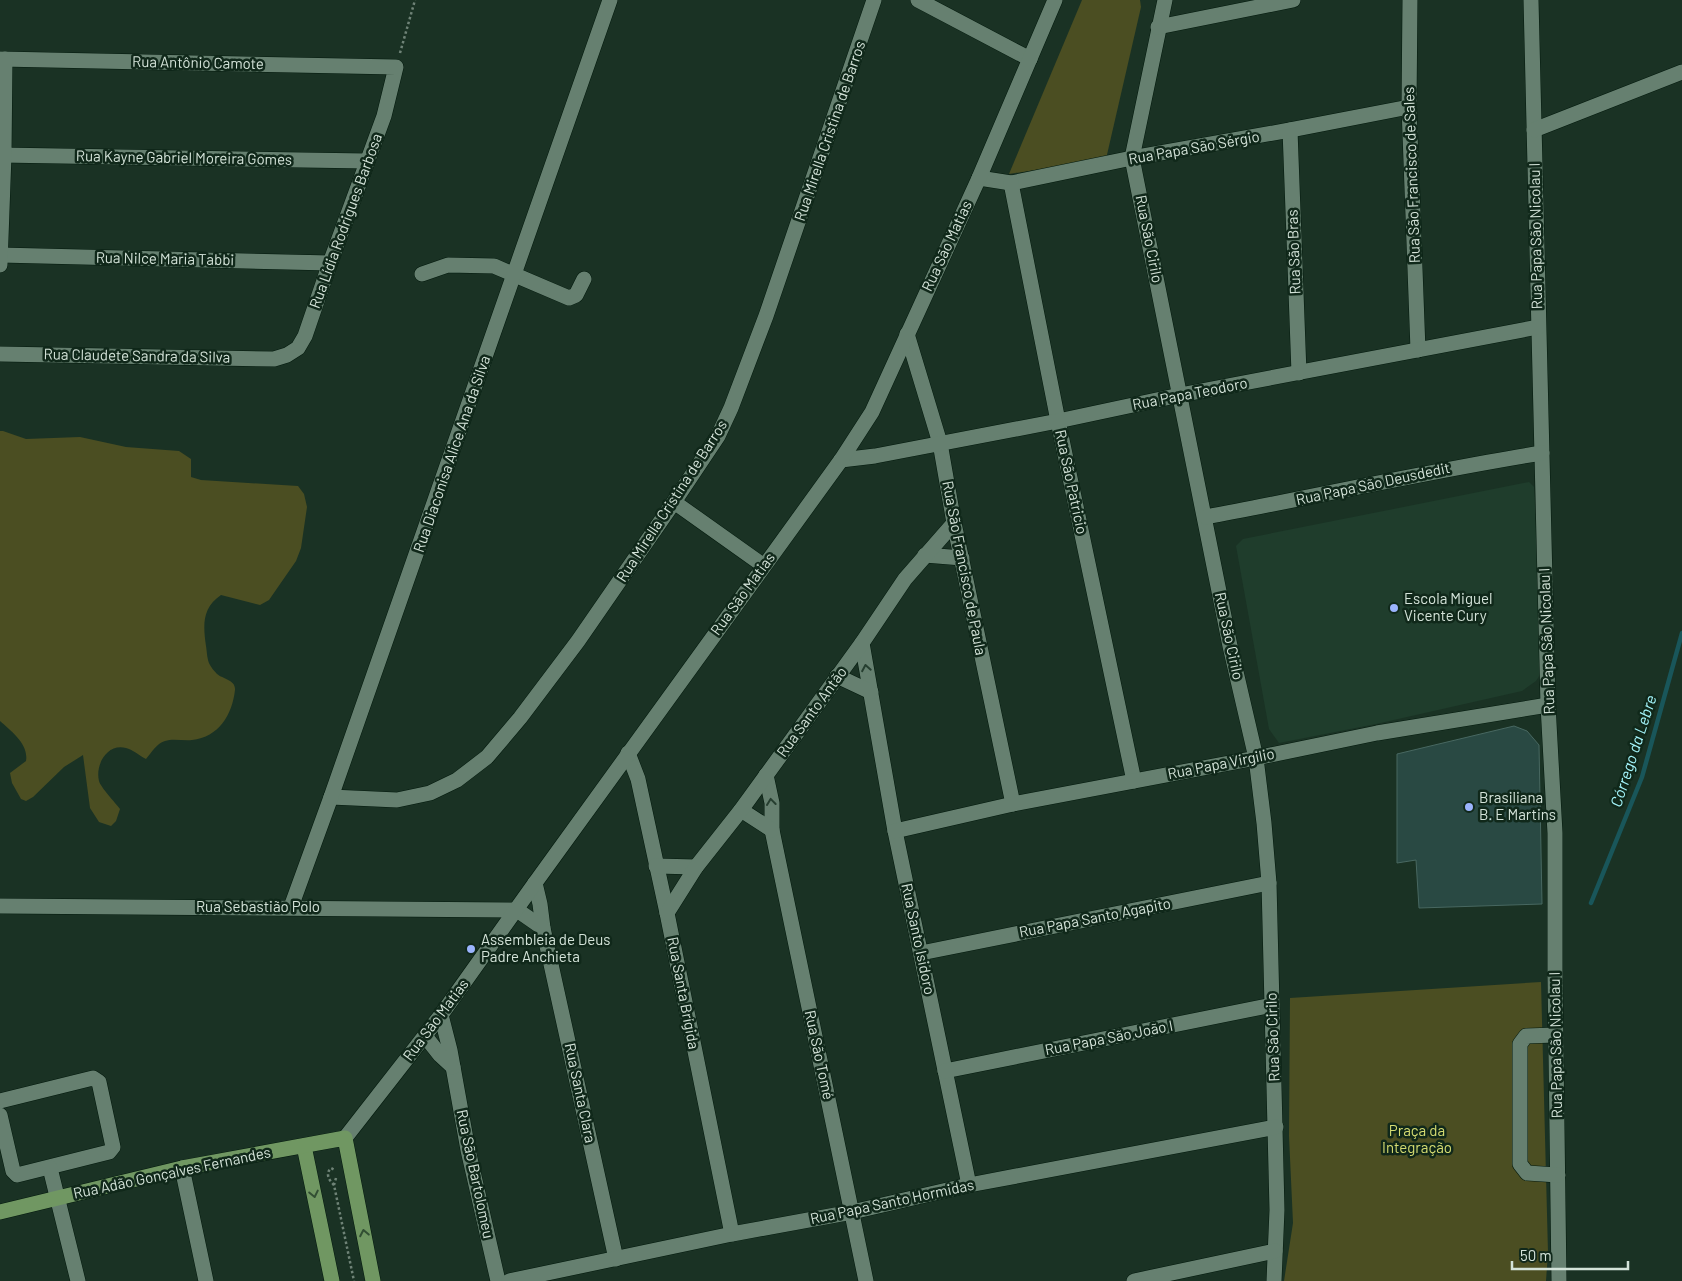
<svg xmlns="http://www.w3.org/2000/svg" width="1682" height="1281" viewBox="0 0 1682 1281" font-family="Barlow,sans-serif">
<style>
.built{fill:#1f3d2c}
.green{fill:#4b4e22}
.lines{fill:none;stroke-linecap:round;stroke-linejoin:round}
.stream{stroke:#19565a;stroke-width:4.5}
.building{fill:#294943;stroke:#486861}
.minor-casing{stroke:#03190d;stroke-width:16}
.major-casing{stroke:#03190d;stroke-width:16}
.path{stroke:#6f8377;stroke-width:2.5;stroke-dasharray:2.5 2.5;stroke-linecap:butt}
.minor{stroke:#668070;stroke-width:15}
.major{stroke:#709762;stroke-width:15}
.oneway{stroke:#263e30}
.oneway2{stroke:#324f33}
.poi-dot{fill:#9bb4fd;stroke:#10281a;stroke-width:2}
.labels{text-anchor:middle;stroke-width:5;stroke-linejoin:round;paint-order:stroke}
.street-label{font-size:15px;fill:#d4e3d9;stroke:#10281a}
.poi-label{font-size:15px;fill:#d4e3d9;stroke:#10281a;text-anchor:start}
.park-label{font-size:15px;fill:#d6dd72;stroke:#10281a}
.water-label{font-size:16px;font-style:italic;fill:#a4f5fb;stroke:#10281a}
</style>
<rect width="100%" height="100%" fill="#1a3224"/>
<path class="built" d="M1529,482L1534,487L1543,670L1536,681L1522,691L1376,724L1279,743L1269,729L1236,546L1243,539Z"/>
<g class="green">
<path d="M1082,0H1140L1141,7L1106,159L1009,174Z"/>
<path d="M0,431H3L26,439L80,437L126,447L179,451L191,459V477L201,480L298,486L304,494L307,507L301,548L296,561L269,600L260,605L221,595C202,608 203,625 206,646C207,652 207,660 210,665C211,667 214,671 217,674C223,679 236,680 235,690C232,715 219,737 192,740C183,741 173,738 165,741C156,744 152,752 146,759C140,756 132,749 126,748C107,743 95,765 99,781C101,788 115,802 120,809L116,821L111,826L99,822L90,808L83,755L64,767L33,797L26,801L21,799L12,783L10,773L26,761C29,744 11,731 0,721Z"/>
<path d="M1541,982L1548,1252L1546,1281H1284L1293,1223L1289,1136L1290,998Z"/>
</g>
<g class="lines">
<path class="stream" d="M1591,903L1642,777L1682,633"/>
</g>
<path class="building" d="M1514,726L1527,731L1539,745L1542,904L1419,908L1416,860L1397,863V754Z"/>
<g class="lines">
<defs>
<g id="minor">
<path d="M918,0L1030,59"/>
<path d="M1165,0L1132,158L1230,646L1256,758L1264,823L1269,883L1277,1210L1274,1281"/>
<path d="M1410,0L1409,107L1418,350"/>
<path d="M1531,0L1548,705L1555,833V977L1559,1281"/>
<path d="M1158,27L1293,0"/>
<path d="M0,59L396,67L384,116L330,263L305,336L298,348L287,355L274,359L0,354"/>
<path d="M1290,130L1299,373"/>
<path d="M1534,130L1682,72"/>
<path d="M0,155L367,161"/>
<path d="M979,178L1011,183L1132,158L1290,130L1409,107"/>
<path d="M1011,183L1058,421L1134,781"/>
<path d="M0,255L330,263"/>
<path d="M0,265L4,155L5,59"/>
<path d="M422,274L448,265L494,266L569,298L576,295L584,279"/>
<path d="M907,334L940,443L954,523L1013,804"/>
<path d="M841,460L875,456L1058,421L1180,395L1538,327"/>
<path d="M674,502L764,566"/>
<path d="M1206,517C1318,496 1429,471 1542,453"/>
<path d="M925,555L962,558"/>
<path d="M862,643L895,831L969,1185"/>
<path d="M837,676L871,692"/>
<path d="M628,753L638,779L667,913L732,1234"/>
<path d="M766,775L772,803V830L866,1281"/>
<path d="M331,797L397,800L430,793L457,780L487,757L520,718L578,641L674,502L718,436L731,408L766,316L874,0"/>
<path d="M741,810L772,830"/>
<path d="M895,831L1013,804L1256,758L1377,733L1548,705"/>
<path d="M656,866L696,867"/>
<path d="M535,883L540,904L543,928L616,1259"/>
<path d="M0,906L517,910"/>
<path d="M291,907L331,797L610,0"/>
<path d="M517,910L543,928"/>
<path d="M667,913L696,867L741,810L862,643L905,579L954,523"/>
<path d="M921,953L1269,883"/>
<path d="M441,1015L450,1050L468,1150L498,1281"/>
<path d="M1555,1035L1526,1036L1520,1044V1164L1527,1173L1558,1175"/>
<path d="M425,1036L440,1055L453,1067"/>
<path d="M945,1071L1272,1005"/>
<path d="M0,1101L93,1078L99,1082L113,1147L109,1152L17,1175L13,1171L0,1115"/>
<path d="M345,1138L441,1015L535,883L841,460L872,412L979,178L1055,0"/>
<path d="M50,1168L78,1281"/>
<path d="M182,1168L206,1281"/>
<path d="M509,1281L732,1234L852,1212L969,1185L1276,1127"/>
<path d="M1134,1281L1275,1251"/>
</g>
<g id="major">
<path d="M304,1146L332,1281"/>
<path d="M0,1212L182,1168L345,1138L373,1281"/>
</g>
</defs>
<use href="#minor" class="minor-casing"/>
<use href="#major" class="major-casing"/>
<g class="path">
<path d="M400,53L415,0"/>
<path d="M336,1178L334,1185L354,1281"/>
<path d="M334,1185C329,1180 325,1174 331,1168L335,1170"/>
</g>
<use href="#minor" class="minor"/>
<use href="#major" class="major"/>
</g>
<defs><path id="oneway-chevron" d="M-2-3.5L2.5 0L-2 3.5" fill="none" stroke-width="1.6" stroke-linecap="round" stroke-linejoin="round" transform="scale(1.25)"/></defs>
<g class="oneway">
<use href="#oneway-chevron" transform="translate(866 668) rotate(-100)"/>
<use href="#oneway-chevron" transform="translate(771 802) rotate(-97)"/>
</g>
<g class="oneway2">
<use href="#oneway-chevron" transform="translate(314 1194) rotate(78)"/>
<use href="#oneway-chevron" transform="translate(364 1233) rotate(-101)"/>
</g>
<g class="poi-dot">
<circle cx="1394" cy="608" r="5"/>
<circle cx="1469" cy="807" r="5"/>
<circle cx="471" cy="949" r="5"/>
</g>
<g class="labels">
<g class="street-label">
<text transform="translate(198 63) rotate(1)" y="5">Rua Antônio Camote</text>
<text transform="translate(830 131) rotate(-71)" y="5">Rua Mirella Cristina de Barros</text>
<text transform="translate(1194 148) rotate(-10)" y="5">Rua Papa São Sérgio</text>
<text transform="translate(184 158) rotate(1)" y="5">Rua Kayne Gabriel Moreira Gomes</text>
<text transform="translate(1412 175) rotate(-92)" y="5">Rua São Francisco de Sales</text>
<text transform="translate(346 221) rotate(-70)" y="5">Rua Lídia Rodrigues Barbosa</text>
<text transform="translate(1536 236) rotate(-91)" y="5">Rua Papa São Nicolau I</text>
<text transform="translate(1149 239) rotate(79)" y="5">Rua São Cirilo</text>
<text transform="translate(947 246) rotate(-65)" y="5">Rua São Matias</text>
<text transform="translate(1294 252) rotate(-92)" y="5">Rua São Bras</text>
<text transform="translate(165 259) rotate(1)" y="5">Rua Nilce Maria Tabbi</text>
<text transform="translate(137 356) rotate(1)" y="5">Rua Claudete Sandra da Silva</text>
<text transform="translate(1190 394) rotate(-11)" y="5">Rua Papa Teodoro</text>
<text transform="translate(452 454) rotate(-71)" y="5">Rua Diaconisa Alice Ana da Silva</text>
<text transform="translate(1071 482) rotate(78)" y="5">Rua São Patricio</text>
<text transform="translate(1373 484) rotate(-12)" y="5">Rua Papa São Deusdedit</text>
<text transform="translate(672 501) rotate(-57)" y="5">Rua Mirella Cristina de Barros</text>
<text transform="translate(964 568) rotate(79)" y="5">Rua São Francisco de Paula</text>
<text transform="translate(743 594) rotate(-54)" y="5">Rua São Matias</text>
<text transform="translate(1229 636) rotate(78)" y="5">Rua São Cirilo</text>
<text transform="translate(1547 641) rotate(-92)" y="5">Rua Papa São Nicolau I</text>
<text transform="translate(812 712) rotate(-54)" y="5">Rua Santo Antão</text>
<text transform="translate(1221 764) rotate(-11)" y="5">Rua Papa Virgilio</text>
<text x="258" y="912">Rua Sebastião Polo</text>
<text transform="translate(1095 918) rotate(-11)" y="5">Rua Papa Santo Agapito</text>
<text transform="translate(918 939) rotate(78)" y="5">Rua Santo Isidoro</text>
<text transform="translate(683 993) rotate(79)" y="5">Rua Santa Brígida</text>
<text transform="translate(436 1020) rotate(-53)" y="5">Rua São Matias</text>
<text transform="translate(1273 1037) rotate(-92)" y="5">Rua São Cirilo</text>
<text transform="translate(1109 1038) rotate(-11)" y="5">Rua Papa São João I</text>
<text transform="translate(1556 1045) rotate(-91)" y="5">Rua Papa São Nicolau I</text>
<text transform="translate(819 1055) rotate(78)" y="5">Rua São Tomé</text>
<text transform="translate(580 1093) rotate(78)" y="5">Rua Santa Clara</text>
<text transform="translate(172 1173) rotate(-12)" y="5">Rua Adão Gonçalves Fernandes</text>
<text transform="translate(475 1174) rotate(78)" y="5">Rua São Bartolomeu</text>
<text transform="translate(892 1202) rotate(-12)" y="5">Rua Papa Santo Hormidas</text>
</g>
<g class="poi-label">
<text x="1404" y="604">Escola Miguel<tspan x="1404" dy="17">Vicente Cury</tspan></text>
<text x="1479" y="803">Brasiliana<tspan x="1479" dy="17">B. E Martins</tspan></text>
<text x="481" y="945">Assembleia de Deus<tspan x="481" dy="17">Padre Anchieta</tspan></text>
</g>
<g class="park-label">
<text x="1417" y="1136">Praça da<tspan x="1417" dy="17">Integração</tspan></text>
</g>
<g class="water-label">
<text transform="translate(1633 751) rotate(-72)" y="6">Córrego da Lebre</text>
</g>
</g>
<path d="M1512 1261v8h116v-8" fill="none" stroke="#d4e3d9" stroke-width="2.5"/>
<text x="1520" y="1261" font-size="15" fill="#d4e3d9" stroke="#10281a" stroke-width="4" paint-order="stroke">50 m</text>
</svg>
